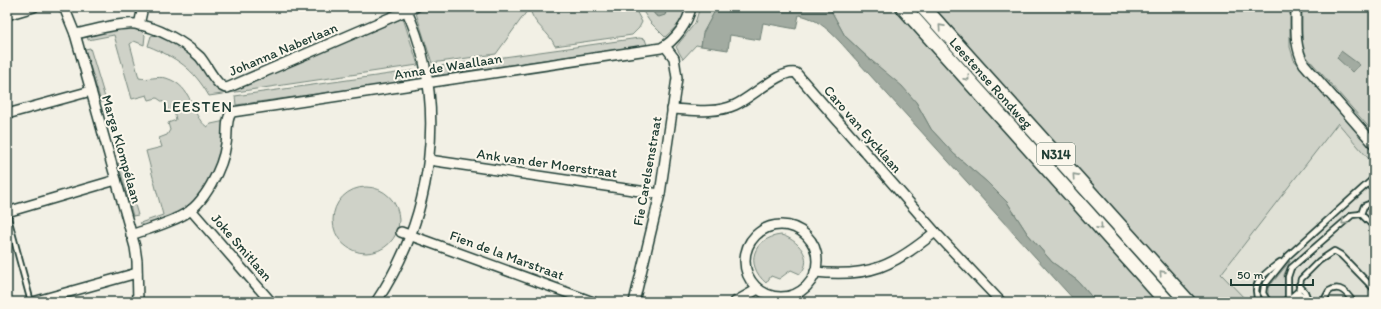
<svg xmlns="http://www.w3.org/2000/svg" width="1381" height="309" viewBox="0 0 1381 309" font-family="Itim,sans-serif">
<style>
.built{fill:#e0e1d6}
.green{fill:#cfd2c8;stroke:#77887e}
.water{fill:#a2aba1;stroke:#6e7f75}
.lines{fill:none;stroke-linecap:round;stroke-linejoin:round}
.service-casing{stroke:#1f3d34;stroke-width:8}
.minor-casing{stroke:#1f3d34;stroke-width:12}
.primary-casing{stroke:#1f3d34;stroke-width:17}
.service{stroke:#fbf7ec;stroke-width:4.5}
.minor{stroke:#fbf7ec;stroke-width:9}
.primary{stroke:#fbf7ec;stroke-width:14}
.oneway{stroke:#8d9a90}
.labels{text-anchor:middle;stroke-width:4;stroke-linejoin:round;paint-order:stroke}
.shield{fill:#fbf7ec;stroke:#61756b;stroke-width:1}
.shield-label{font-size:13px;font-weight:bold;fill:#1f3d34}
.street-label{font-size:14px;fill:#1f3d34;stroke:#fbf7ec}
.quarter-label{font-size:16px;letter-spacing:1px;fill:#1f3d34;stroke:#fbf7ec}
</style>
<rect width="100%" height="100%" fill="#f2f0e5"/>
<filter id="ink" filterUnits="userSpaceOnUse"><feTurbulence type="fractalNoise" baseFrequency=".025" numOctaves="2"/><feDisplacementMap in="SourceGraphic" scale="8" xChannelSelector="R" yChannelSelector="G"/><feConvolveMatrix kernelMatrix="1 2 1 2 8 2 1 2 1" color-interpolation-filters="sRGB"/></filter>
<g filter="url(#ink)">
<path class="built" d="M1276,7H1374V302H1235L1203,268L1275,59Z"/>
<g class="green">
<path d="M430,7H634L642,22L639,28L632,35L555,46C548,30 536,28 530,10L527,11L496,54L432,63L416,13Z"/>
<path d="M640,7H650L651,9L665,15L668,7H687L679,24L665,37L650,22Z"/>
<path d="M700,7H717L703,33L701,46L696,45L683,59L676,47L695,23Z"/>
<path d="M829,7H899L1163,302H1096L1078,281L1052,262L1027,233L1007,202L987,182L954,154L931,129L916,102L845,36Z"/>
<path d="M908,7H919L1184,302H1173Z"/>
<path d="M931,7H1290V47L1294,60L1374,150V165L1338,123L1221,274L1248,302H1193Z"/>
<path d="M1302,7H1374V133L1306,56L1302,46Z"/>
<path d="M403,18L418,65L209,96C193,68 177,58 148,46L151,36C156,34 161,37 166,39C190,49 204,68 217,89L220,91H228Z"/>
<path d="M125,26L137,27L145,35L144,45L134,41L130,44L139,78C148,80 157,76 166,78C195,87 189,114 207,127L211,124L225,121C225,143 218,166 206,184C200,194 194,198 188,210L145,227L140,223L163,215L146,151L162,147L159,138L167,135L170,130L168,123L176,120L174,110L168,111L166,104L157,98L149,100L147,95L132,99L114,35L88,40L87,35Z"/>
<path d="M639,38L645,39L647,45L434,76L433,67Z"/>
<path d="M90,48L106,101L101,102L85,49Z"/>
<path d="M418,70V80L236,105L235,96Z"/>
<path d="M122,162L138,215L133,216L118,163Z"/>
<circle cx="366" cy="220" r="33"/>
<path d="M781,235C797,239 815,258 800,274L791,270L779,279L771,276L766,283C744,264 753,238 781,235Z"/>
<path d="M1290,261L1284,275L1286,294L1282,298L1273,300L1268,295V288Z"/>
</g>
<g class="water">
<path d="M650,7H668L665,15L659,17L655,15Z"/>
<path d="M717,7H829L845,36L866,56L902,86L916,102L931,129L954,154L987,182L1007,202L1027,233L1052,262L1078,281L1096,302H1076L859,63C842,45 824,19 799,15L796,29L763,23L760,40L730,35L728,50L701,46L703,33Z"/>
<path d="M1341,51L1360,65L1352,72L1337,58Z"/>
</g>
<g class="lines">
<defs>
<g id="service">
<path d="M7,214L31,302"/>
<path d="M1361,214L1364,206L1374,202"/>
<path d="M1299,285L1305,292L1309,302"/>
<path d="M1288,299V277L1291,268L1352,215L1361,214L1374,227"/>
<path d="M1259,302C1249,282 1266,273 1280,262"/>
<path d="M1268,302L1263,293L1264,286L1288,256L1374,178"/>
<path d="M1285,302L1297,292L1308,299"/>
<path d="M1296,302L1301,279L1319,261L1334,251L1341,255L1374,289"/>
<path d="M1323,302L1329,291C1340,284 1347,293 1353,302"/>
</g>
<g id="minor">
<path d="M64,7L75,34L135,247L137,261L138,302"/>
<path d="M1296,7C1296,27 1294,46 1304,64L1374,144"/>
<path d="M7,15L34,7"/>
<path d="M139,25L143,7"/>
<path d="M75,34C92,31 119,22 135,24C158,27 184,42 200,57C207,65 217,88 227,88L415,7"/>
<path d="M672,109C693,110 715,114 735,105C751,98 781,69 796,73L935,232L1001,302"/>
<path d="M7,114L91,91"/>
<path d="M429,160L660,194"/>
<path d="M191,210L271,302"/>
<path d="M7,212L116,180"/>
<circle cx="781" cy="261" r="36"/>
<path d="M401,232L593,302"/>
<path d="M131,235C148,229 167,224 183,215C204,205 223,167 226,144C228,135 225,119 232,112L661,48C675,41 688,23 691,7"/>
<path d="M815,272C869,278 894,266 935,232"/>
<path d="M33,302L137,273"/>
<path d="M376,302C433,217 450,102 405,7"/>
<path d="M634,302L660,194L677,78L674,58L665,46"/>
<path d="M735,302L758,289"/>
</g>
<g id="primary">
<path d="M903,7L1167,302"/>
<path id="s1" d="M923,7L1188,302"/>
</g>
</defs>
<use href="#service" class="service-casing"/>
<use href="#minor" class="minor-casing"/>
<use href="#primary" class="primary-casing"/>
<use href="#service" class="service"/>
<use href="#minor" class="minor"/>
<use href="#primary" class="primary"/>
</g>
<defs><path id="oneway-chevron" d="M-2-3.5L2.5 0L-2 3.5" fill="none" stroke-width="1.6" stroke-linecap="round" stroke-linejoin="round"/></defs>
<g class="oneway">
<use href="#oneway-chevron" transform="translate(941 27) rotate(-132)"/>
<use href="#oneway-chevron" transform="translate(967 78) rotate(48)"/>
<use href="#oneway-chevron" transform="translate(1075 176) rotate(-132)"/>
<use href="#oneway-chevron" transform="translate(1344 222) rotate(139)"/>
<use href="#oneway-chevron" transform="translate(1100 227) rotate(48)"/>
<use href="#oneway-chevron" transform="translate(1162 273) rotate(-132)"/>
</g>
</g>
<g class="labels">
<rect class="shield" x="1037" y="143" width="38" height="22" rx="3"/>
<g class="shield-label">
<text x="1056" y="159">N314</text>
</g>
<g class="street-label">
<text transform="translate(283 49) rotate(-23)" y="5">Johanna Naberlaan</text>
<text transform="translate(448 66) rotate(-9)" y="5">Anna de Waallaan</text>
<text dy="5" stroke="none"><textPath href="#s1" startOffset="102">Leestense Rondweg</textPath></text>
<text transform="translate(863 129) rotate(49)" y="5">Caro van Eycklaan</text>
<text transform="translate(122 149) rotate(74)" y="5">Marga Klompélaan</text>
<text transform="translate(547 163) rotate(8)" y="5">Ank van der Moerstraat</text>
<text transform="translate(647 171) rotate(-80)" y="5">Fie Carelsenstraat</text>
<text transform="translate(242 247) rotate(49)" y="5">Joke Smitlaan</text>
<text transform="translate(507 255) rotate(20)" y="5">Fien de la Marstraat</text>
</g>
<g class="quarter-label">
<text x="198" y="112">LEESTEN</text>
</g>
</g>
<rect width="1381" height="309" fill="none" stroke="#fbf7ec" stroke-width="24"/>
<rect x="12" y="12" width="1357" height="285" fill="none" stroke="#1f3d34" stroke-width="1.5" filter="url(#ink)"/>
<path d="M1231 279v6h82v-6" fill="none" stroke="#1f3d34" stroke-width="2"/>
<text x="1237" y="279" font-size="12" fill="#1f3d34" stroke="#fbf7ec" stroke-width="3" paint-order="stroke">50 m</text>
</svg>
